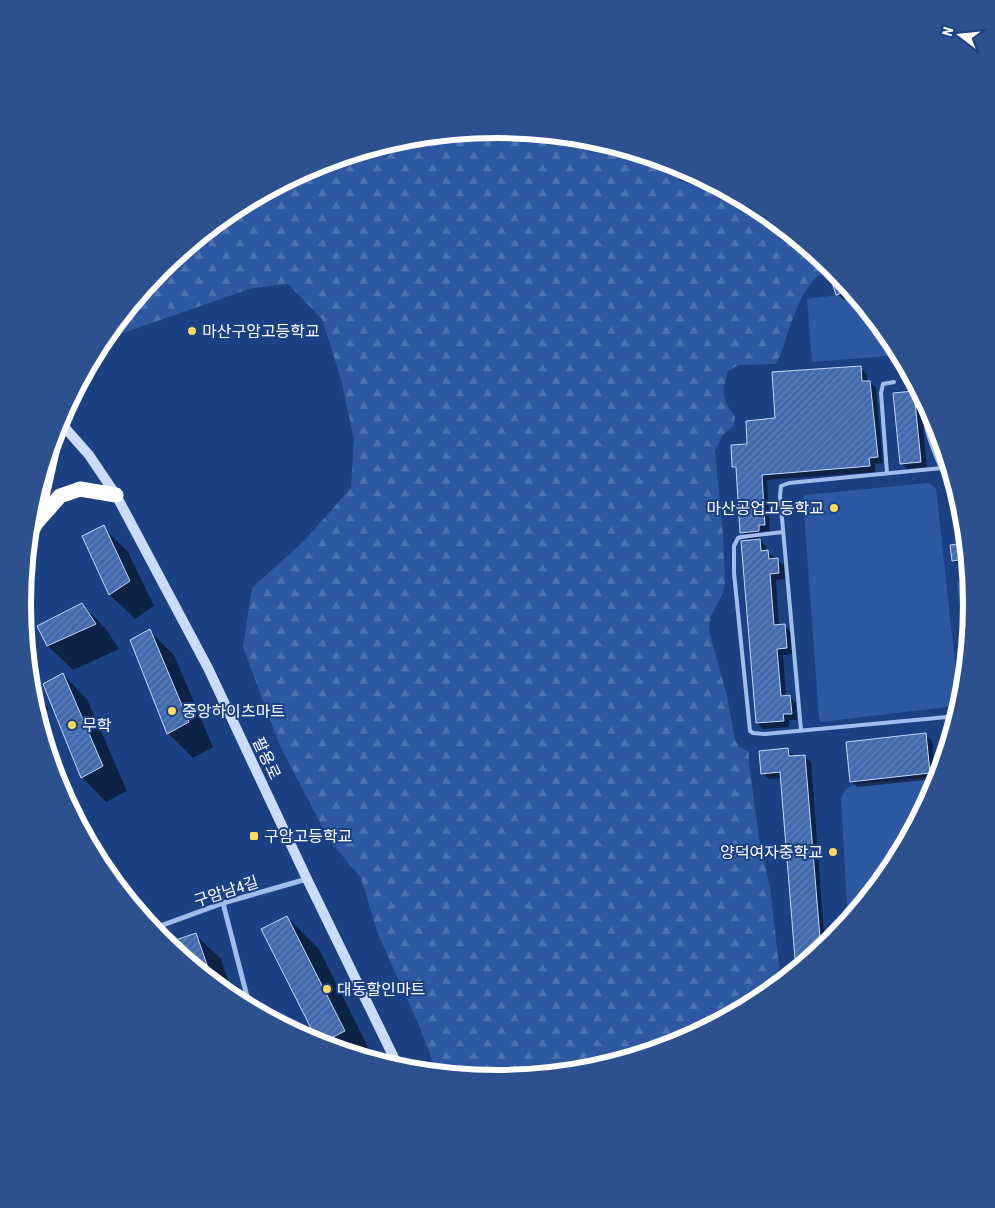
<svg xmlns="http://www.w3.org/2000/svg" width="995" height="1208" viewBox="0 0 995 1208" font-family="'Roboto Condensed','Noto Sans KR',sans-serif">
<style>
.forest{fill:url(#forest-firs)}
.park{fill:#2e59a2}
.shadow{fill:#0007}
.building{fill:url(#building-hatch);stroke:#c5d9f8}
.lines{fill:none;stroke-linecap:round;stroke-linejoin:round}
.lane{stroke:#a0bdeb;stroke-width:4}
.street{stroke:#a0bdeb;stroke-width:5}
.secondary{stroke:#ccdcf8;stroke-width:10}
.highway{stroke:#fff;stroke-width:15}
.poi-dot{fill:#fddb5d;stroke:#1b4184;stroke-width:2}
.labels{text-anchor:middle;stroke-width:4;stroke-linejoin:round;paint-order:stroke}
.poi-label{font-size:16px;fill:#fff;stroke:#1b4184;text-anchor:start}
.street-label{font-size:16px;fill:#fff;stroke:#1b4184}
.rim{fill:none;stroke:#fff;stroke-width:6}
</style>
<defs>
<pattern id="forest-firs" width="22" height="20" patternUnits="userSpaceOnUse" patternTransform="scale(1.25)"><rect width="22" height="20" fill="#2e59a2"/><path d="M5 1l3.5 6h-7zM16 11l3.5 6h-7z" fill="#4d72b0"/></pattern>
<pattern id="building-hatch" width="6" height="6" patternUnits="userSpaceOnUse" patternTransform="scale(1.25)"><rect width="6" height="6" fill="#436aad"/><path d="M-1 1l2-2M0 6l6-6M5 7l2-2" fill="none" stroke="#5f80b9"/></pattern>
</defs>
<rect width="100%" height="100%" fill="#1b4184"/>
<g class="forest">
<path d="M498,129L590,138L666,161L669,170L680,181L748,202L762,209L832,267C804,279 795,312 786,338C783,347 781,356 775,364L739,365L728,371C722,391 721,400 735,416L734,425L722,436L715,451L723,535L725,583L723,593L710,618L709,631L727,696L735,740L739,747L749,752V762L759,839L770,887L781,983L761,999L679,1043L590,1070L497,1079L437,1073L421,1030L378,934L361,878L330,841L280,746L243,647L252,588L304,541L351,488L354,440L341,379L322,319L288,284L252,288L103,340L162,268L234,209L316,165L405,138Z"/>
<path d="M933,415L936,423L956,486L939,443Z"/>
</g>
<g class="park">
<path d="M854,293L874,318L888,356L812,362L807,299Z"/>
<path d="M928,483L936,488L959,700L955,706L821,722L819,718L803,498L805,495Z"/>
<path d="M962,578H970L972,604L966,671L957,583Z"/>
<path d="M939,776L936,786L892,868L848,922L841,799C844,790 847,787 856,784Z"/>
</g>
<g class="shadow">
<path d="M838,274L856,296L844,300L837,294Z"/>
<path d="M887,333L893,340L898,351L892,345Z"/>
<path d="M860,368L867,374V382H870L876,388L883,463L875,464V472L767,480L770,531H764L765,537L758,538L766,546V551L784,565L785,579L776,580L779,626H785L791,632L793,654L783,655L786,697H790L796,703L797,720H789V727L763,729L757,723L750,541L742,533L737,471L734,467L749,445L776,419Z"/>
<path d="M914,392L920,399L927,467L907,469L901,463Z"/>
<path d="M103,527L128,552L154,606L135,619L110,595L83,537Z"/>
<path d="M962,542H966L970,578L962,571V566H960L953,560Z"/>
<path d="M82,604L106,629L119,649L73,670L48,646Z"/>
<path d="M149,630L174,655L213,747L193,758L168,733L131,640Z"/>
<path d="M63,674L87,699L127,791L106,802L82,777Z"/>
<path d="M30,683L49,709L37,714L32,696Z"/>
<path d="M925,735L932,741L936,779L857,787L851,781Z"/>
<path d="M788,750L794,756H805L811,762L825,946L797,970L782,778L769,779L762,773Z"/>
<path d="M287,917L319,949L375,1061L320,1043Z"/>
<path d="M196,935L221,959L234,999L174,950L171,943Z"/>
</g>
<g class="building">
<path d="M838,273L851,290L836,295L830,276Z"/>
<path d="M861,366L862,381H870L878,457L869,458L870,466L762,475L765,525H759V531L740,533L736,467H732L731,445L747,444L746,421L775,418L772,372Z"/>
<path d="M914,391L921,462L900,464L893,393Z"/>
<path d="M104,525L130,581L109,595L82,536Z"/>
<path d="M760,539L761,551L768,550L769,559L778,558L779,573L770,574L774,625L785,624L787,648L777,649L781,696L790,695L792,714H783L784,721L756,723L741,541Z"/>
<path d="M966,543L968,559L952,561L950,545Z"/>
<path d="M82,603L96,624L47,646L37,626Z"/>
<path d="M150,629L189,722L167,734L130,640Z"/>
<path d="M63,673L103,766L81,778L43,684Z"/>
<path d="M926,733L930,773L850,782L846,742Z"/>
<path d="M788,748L789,756L805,755L821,950L796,971L780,772L761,774L759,751Z"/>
<path d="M287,916L345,1031L319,1044L261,929Z"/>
<path d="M196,933L213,982L172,948L170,942Z"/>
</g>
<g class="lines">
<g class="lane">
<path d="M887,473L881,393L883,384L894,382"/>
<path d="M783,532L741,537L738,538L734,546V573L750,731L753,733L765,734L958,716"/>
<path d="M801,730L780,496L781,486L789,483L942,468"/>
</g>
<g class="street">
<path d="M925,400C926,409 925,419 927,428C930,443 952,496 962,507"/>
<path d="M223,903L250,1008"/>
<path d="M152,929L223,903L307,879"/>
</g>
<path class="secondary" d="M59,421L89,455L116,495L208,668L307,879L399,1068"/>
<g class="highway">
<path d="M37,522L60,496L80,489L116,495"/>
<path d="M29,537L36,523L57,429"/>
</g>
</g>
<g class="poi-dot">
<circle cx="192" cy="331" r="5"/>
<circle cx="834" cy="508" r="5"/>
<circle cx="172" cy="711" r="5"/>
<circle cx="72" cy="725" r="5"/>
<rect x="249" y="831" width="10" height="10" rx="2.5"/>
<circle cx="833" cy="852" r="5"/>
<circle cx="327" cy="989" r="5"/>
</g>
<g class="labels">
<g class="poi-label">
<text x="202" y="337">마산구암고등학교</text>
<text x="824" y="514" text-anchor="end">마산공업고등학교</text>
<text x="182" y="717">중앙하이츠마트</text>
<text x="82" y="731">무학</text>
<text x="264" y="842">구암고등학교</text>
<text x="823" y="858" text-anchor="end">양덕여자중학교</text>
<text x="337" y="995">대동할인마트</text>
</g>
<g class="street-label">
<text transform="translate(267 758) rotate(65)" y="6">팔용로</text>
<text transform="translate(226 891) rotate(-18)" y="6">구암남4길</text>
</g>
</g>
<path d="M0 0H995V1208H0ZM31 604a466 466 0 1 1 932 0a466 466 0 1 1-932 0Z" fill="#2d508e" fill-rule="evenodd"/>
<path class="rim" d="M31 604a466 466 0 1 1 932 0a466 466 0 1 1-932 0Z"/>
<g transform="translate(960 35) rotate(286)" stroke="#1b4184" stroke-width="4" paint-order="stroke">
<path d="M0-4L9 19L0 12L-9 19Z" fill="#ffffff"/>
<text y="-8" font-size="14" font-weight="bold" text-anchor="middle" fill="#ffffff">N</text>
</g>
</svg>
